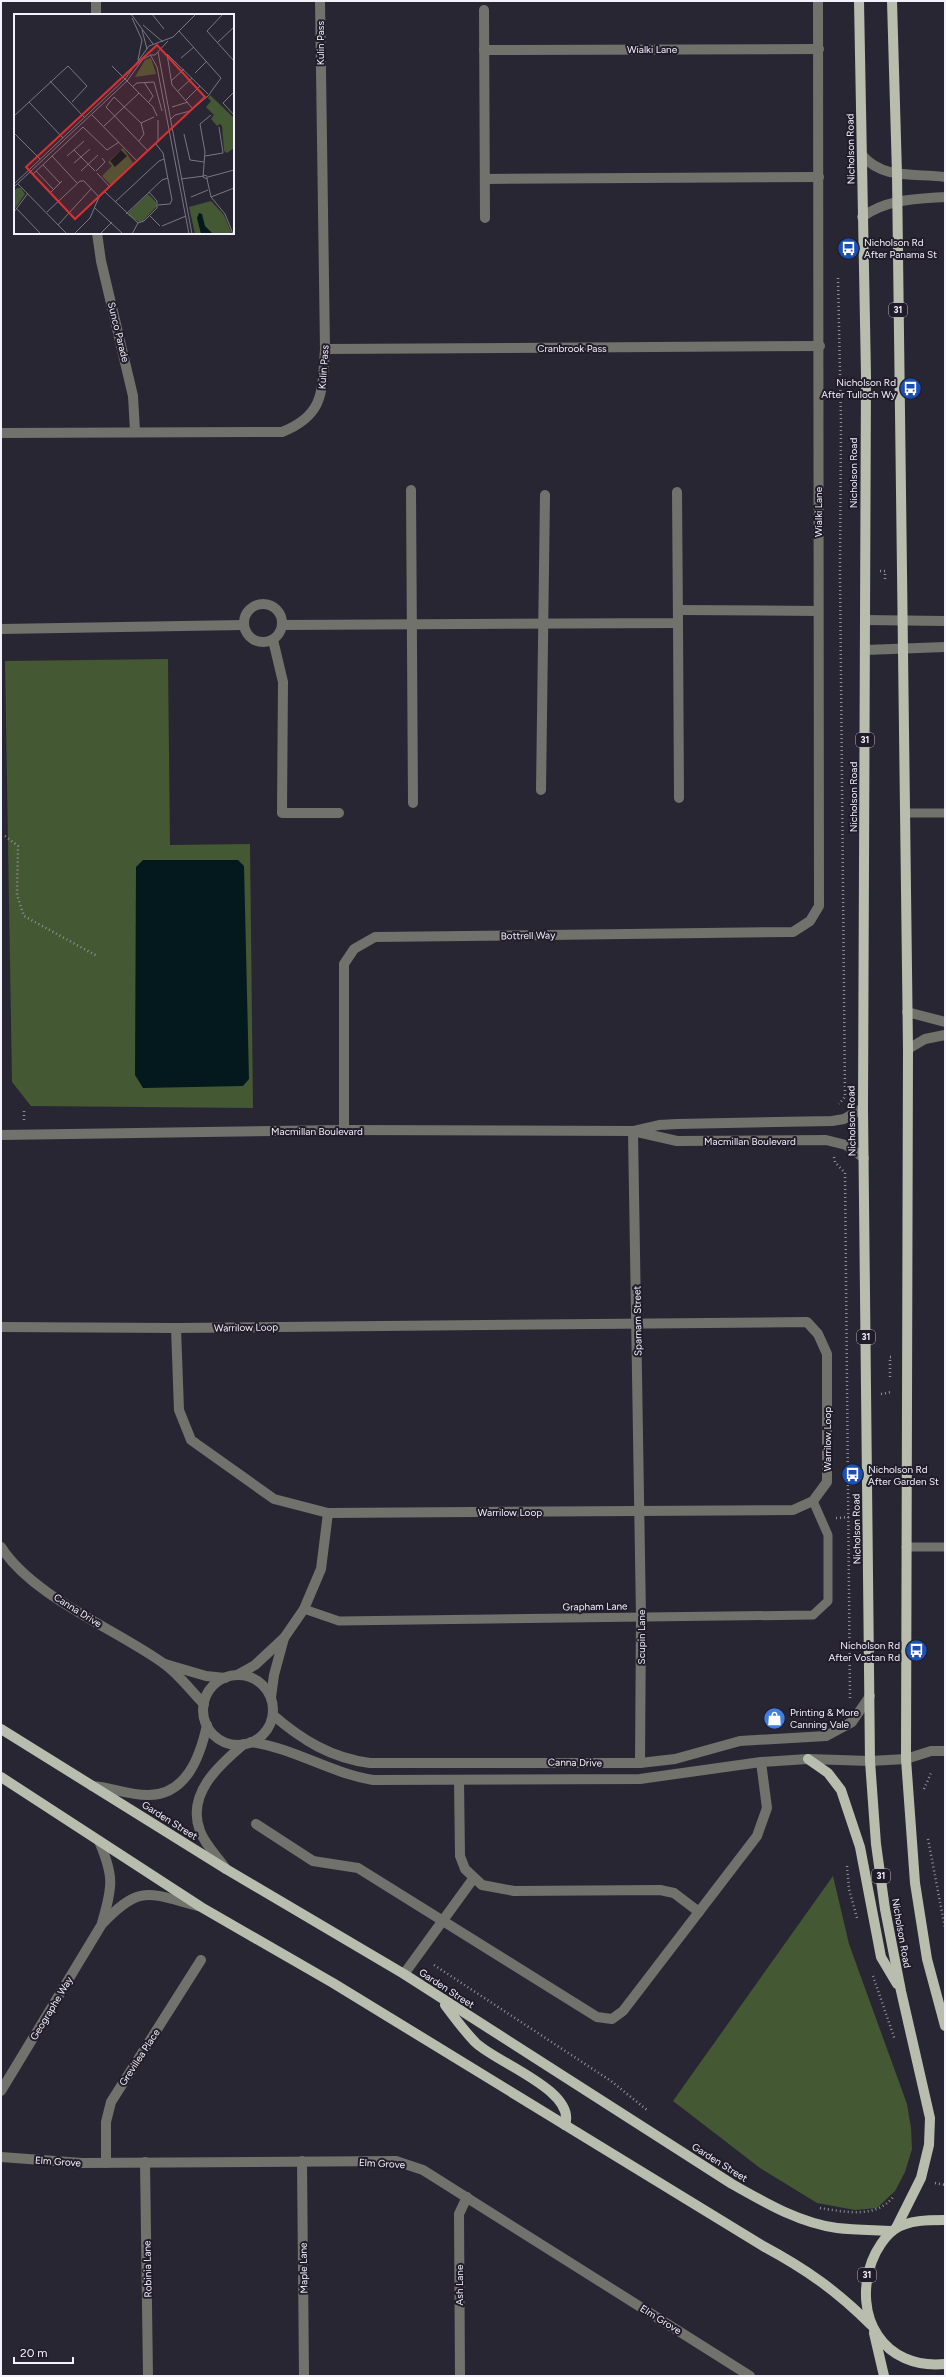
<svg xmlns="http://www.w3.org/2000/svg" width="946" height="2377" viewBox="0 0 946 2377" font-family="Figtree,sans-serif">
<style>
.green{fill:#435833}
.water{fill:#04191d}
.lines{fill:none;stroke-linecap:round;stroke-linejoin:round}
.path{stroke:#93909c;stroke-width:2.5;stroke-dasharray:1 3;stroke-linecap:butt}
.service{stroke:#70726b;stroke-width:9}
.minor{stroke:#70726b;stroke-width:10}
.primary{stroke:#b8bdae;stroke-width:10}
.labels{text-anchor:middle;stroke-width:4;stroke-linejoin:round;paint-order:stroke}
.shield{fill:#201c2a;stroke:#b4b1bc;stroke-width:1}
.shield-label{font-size:9px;font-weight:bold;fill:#f3f1fb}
.street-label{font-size:10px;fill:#f3f1fb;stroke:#201c2a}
.poi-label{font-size:10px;fill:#f3f1fb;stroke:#201c2a;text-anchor:start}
.inset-road{fill:none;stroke:#7a7784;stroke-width:1}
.view{fill:#d73233;fill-opacity:0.15;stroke:#d73233;stroke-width:2}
.inset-edge{fill:none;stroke:#f3f1fb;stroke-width:2}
</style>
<rect width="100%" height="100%" fill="#292634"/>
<g class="green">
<path d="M168,659L170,845L250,844L253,1108L31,1106L12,1082L5,661Z"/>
<path d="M833,1876L849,1944L907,2104L911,2128L912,2149L905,2172L895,2191L877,2208L855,2210L817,2203L760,2168L673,2101Z"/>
</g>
<path class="water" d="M143,860H238L244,866L249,1079L243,1086L143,1088L135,1075L136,867Z"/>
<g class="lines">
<g class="path">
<path d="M838,278L841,422L840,572L845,1097L839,1104"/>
<path d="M880,571H885V579"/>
<path d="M5,836L18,846L17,895L24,916L97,956"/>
<path d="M24,1120V1111"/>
<path d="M834,1157L835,1162L845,1173L850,1698"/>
<path d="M890,1377V1357H893"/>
<path d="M881,1394L891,1392"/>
<path d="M836,1518L850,1517"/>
<path d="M924,1789L931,1773"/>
<path d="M928,1839L945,1928"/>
<path d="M847,1866L849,1889L857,1918"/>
<path d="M434,1965L611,2081L647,2110"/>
<path d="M873,1976L895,2040"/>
<path d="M935,2183L945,2185"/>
<path d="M820,2208C846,2212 876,2219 894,2196"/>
</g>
<g class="service">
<path d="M905,813H945"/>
<path d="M906,1547H945"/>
<path d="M304,1609L339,1621L813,1615L828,1601V1535L813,1501"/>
</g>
<g class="minor">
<path d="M96,1V15"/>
<path d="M484,10L485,218"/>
<path d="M484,50L819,49"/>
<path d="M862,155C883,180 915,173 945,177"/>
<path d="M486,179L819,177"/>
<path d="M862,217C886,199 916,199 945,197"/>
<path d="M97,233L101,261L133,396L135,431"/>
<path d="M325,349L820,346"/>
<path d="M1,433L282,432C325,415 322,391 325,349L320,1"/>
<path d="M411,490L413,803"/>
<circle cx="263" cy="623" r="19"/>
<path d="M678,610L818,611"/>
<path d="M865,620L945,621"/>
<path d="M678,623L679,798"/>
<path d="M282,625L678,623L677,492"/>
<path d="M1,629L243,625"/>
<path d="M273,640L283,682L282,813H339"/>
<path d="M865,650L945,647"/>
<path d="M541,790L545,495"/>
<path d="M907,1012L945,1022"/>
<path d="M908,1049L925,1039L945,1035"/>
<path d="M344,1130V964L354,949L375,937L793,932L810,921L819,906L818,1"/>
<path d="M633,1131L641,1617L640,1763"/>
<path d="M633,1131L677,1141L826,1140L846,1145L864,1158"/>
<path d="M1,1135L344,1130L633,1131L659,1125L677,1124L832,1121L844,1119L863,1108"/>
<path d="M1,1327L176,1328L807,1322L818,1334L827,1354V1482L813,1501L793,1510L328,1513L274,1499L191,1440L179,1410L176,1328"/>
<path d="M1,1547C33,1597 114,1628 163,1663C178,1673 191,1691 204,1704"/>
<path d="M165,1664L206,1676L225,1678"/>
<path d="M237,1675L255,1665L284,1638L304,1609L321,1569L328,1513"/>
<circle cx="238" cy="1710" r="35"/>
<path d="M271,1697L274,1675L284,1638"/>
<path d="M273,1715C302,1740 331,1758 370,1763H640L675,1759L740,1741L826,1736L852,1722L870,1696"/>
<path d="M251,1742C294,1748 330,1773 373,1780L640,1779L761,1762L808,1759L870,1761L906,1759L931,1751H945"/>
<path d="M459,1780L460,1856L465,1869L482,1885L514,1891L660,1890L674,1893L699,1912"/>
<path d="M92,1786C110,1787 128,1795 147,1795C186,1796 200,1757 207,1725"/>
<path d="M256,1824L313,1861L358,1868L597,2017L612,2019L623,2011L757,1836L767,1808L761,1762"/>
<path d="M99,1841C114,1876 113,1886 102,1923"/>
<path d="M226,1869C218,1857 205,1845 200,1831C186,1794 219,1765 244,1744"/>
<path d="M404,1974L473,1879"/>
<path d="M1,2091L102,1924C140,1884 148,1893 198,1906"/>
<path d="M1,2157L82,2163L396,2161L423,2170L750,2376"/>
<path d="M302,2161L304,2376"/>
<path d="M145,2162L148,2376"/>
<path d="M106,2163V2122L111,2102L201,1960"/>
<path d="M460,2376L459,2214L467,2197"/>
</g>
<g class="primary">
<path d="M859,1L866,376L863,1108L870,1761L876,1844L885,1909L901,1991L930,2118L929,2145L921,2178L896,2228"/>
<path d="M892,1L897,174L908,1049L906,1759L915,1883L927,1959L945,2026"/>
<path d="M1,1729L226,1869L404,1974L732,2184C764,2202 799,2223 837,2228C855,2230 874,2230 892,2231"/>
<path d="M808,1759L828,1773L841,1790L860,1847L881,1957L897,1984"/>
<path d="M1,1777L201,1907L333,1983L763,2246C806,2269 837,2291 871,2325"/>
<path d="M445,2005C455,2018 465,2032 476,2043C497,2063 577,2091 565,2125"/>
<path d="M945,2220C928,2220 909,2220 895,2229C885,2236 876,2250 872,2261C852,2316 883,2370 945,2364"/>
<path d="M874,2333L884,2376"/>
</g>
</g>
<defs>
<symbol id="bus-disc" viewBox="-11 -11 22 22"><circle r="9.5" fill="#1a4fb4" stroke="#201c2a"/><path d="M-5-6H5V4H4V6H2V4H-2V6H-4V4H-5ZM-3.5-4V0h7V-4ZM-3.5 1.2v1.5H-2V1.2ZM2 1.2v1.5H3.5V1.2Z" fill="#fff"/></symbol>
<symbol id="shop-disc" viewBox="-11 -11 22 22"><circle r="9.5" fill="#3f7fe0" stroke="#201c2a"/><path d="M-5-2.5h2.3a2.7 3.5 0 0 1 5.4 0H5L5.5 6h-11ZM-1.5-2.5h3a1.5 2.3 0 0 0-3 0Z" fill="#fff"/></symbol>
</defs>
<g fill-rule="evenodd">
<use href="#bus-disc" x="836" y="236" width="25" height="25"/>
<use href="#bus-disc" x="898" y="376" width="25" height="25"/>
<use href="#bus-disc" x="840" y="1462" width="25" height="25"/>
<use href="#bus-disc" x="904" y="1638" width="25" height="25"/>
<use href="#shop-disc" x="762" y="1706" width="25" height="25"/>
</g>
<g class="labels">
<g class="shield">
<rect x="889" y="303" width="18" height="14" rx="3"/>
<rect x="856" y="733" width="18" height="14" rx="3"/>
<rect x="857" y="1330" width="18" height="14" rx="3"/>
<rect x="872" y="1869" width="18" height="14" rx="3"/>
<rect x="858" y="2268" width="18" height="14" rx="3"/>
</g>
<g class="shield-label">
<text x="898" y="313">31</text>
<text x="865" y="743">31</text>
<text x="866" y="1340">31</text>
<text x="881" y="1879">31</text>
<text x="867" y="2278">31</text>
</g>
<g class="street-label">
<text transform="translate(320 43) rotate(-90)" y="4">Kulin Pass</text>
<text x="652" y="53">Wialki Lane</text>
<text transform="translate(850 149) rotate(-91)" y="4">Nicholson Road</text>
<text transform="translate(119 332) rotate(76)" y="4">Sunco Parade</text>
<text x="572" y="352">Cranbrook Pass</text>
<text transform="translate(323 367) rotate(-86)" y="4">Kulin Pass</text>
<text transform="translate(853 473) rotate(-90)" y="4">Nicholson Road</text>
<text transform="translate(818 512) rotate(-90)" y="4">Wialki Lane</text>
<text transform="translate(853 797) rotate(-90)" y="4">Nicholson Road</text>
<text transform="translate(528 935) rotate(-1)" y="4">Bottrell Way</text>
<text transform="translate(851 1121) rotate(-91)" y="4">Nicholson Road</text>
<text x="317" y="1135">Macmillan Boulevard</text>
<text x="750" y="1145">Macmillan Boulevard</text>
<text transform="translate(637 1321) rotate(-91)" y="4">Sparnam Street</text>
<text transform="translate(246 1327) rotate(-1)" y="4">Warrilow Loop</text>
<text transform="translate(827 1439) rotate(-90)" y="4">Warrilow Loop</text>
<text x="510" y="1516">Warrilow Loop</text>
<text transform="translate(856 1529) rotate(-91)" y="4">Nicholson Road</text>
<text transform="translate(595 1606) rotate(-1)" y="4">Grapham Lane</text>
<text transform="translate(78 1610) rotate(32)" y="4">Canna Drive</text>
<text transform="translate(641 1637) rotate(-90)" y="4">Scupin Lane</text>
<text transform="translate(575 1762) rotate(1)" y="4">Canna Drive</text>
<text transform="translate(170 1820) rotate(32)" y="4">Garden Street</text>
<text transform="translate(902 1933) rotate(80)" y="4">Nicholson Road</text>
<text transform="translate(447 1988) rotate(33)" y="4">Garden Street</text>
<text transform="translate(51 2008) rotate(-59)" y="4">Geographe Way</text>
<text transform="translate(139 2057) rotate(-57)" y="4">Grevillea Place</text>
<text transform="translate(58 2161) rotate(4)" y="4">Elm Grove</text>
<text transform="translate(720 2162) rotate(32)" y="4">Garden Street</text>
<text transform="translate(382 2163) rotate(3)" y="4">Elm Grove</text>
<text transform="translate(303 2268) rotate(-91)" y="4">Maple Lane</text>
<text transform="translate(147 2269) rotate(-91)" y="4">Robinia Lane</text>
<text transform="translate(459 2285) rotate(-90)" y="4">Ash Lane</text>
<text transform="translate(661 2319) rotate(32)" y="4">Elm Grove</text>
</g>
<g class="poi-label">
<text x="864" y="246">Nicholson Rd<tspan x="864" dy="12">After Panama St</tspan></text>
<text x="896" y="386" text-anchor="end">Nicholson Rd<tspan x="896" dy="12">After Tulloch Wy</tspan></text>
<text x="868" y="1473">Nicholson Rd<tspan x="868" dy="12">After Garden St</tspan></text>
<text x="900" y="1649" text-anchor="end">Nicholson Rd<tspan x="900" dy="12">After Vostan Rd</tspan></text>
<text x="790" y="1716">Printing &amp; More<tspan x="790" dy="12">Canning Vale</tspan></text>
</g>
</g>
<g transform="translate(14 14)">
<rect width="220" height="220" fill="#292634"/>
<path d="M137,44L142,60L121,63L131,46ZM196,81L220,104V134L213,139L210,137L208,112L206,110L203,112L197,105L200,101L192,93L197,87L194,84ZM109,134L119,149L97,171L88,162L98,152L94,148ZM3,174H7L11,180L0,196V177ZM134,180L142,188L143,192L129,207L125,208L114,201L115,198ZM197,187L210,201L218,220H181L175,193Z" fill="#435833"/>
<path d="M107,136L113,142L101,153L96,147ZM185,199L188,200L191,212L199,220H187L183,204Z" fill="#04191d"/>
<path class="inset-road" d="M117,0L139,30M138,0L150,15M209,0L193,17L220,47M118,4L128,26L124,46M129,11L149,28M128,16L133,35M159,23L182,0M203,29L220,13M144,38L178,220M153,40L158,71L179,95M153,40L194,80M136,41H141L154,27M137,42L143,53L175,220M167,44L180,33M98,52L139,93L143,102M181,59L193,47M36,67L70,103M157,67L170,55M130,68L139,82L135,88M118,73L123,69L140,68L148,97M164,77L178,64M220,78L209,89L220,101M172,86L186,72M15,88L49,124M158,93L174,88M78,101L123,147M0,102L54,52L73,72L58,88M157,105L161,101L176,97L194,82L207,64L165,17M127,109L140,103M90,112L125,79M0,119L26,145M170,120L176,146L190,148M125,127L130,120L127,109L100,83L92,93L134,137M142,130L149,139L158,186L156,190L144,191M60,136L70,127M38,142L63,169M53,142L60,136L81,157M191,142L209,139L205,113M60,149L76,135M29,151L46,169M22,157L39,175M67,157L84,141M82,157L91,148L88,144M83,159L96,173M19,160L69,113L93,136L105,128M190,161L193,162V165L189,163L191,138L186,110L197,101M194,163L220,156M167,165L190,162M193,165L197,183L211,200L219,220M0,170L111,65L135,32L159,23M4,170L53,220M0,173L113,67L129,45L137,41M37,178L48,167M91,178L124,209L130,207L143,194V187L135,178M177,183L194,176M197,183L220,174M101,188L145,147L150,145M2,194L27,220M81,194L109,220M0,198L14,179M33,198L66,167H70L85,183M112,200L148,166L154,164M136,202L146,212M44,211L77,175M148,212L172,202M60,220L76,204L85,183L144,127V106M86,220L98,208M118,220L124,209"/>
<path class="view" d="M143,31L191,83L61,205L12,153Z"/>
<rect width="220" height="220" class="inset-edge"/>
</g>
<rect width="946" height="2377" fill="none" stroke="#f3f1fb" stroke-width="4"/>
<path d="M14 2357v6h59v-6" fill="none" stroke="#f3f1fb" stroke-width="2"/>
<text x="20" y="2357" font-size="12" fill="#f3f1fb" stroke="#201c2a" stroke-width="3" paint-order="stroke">20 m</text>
</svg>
